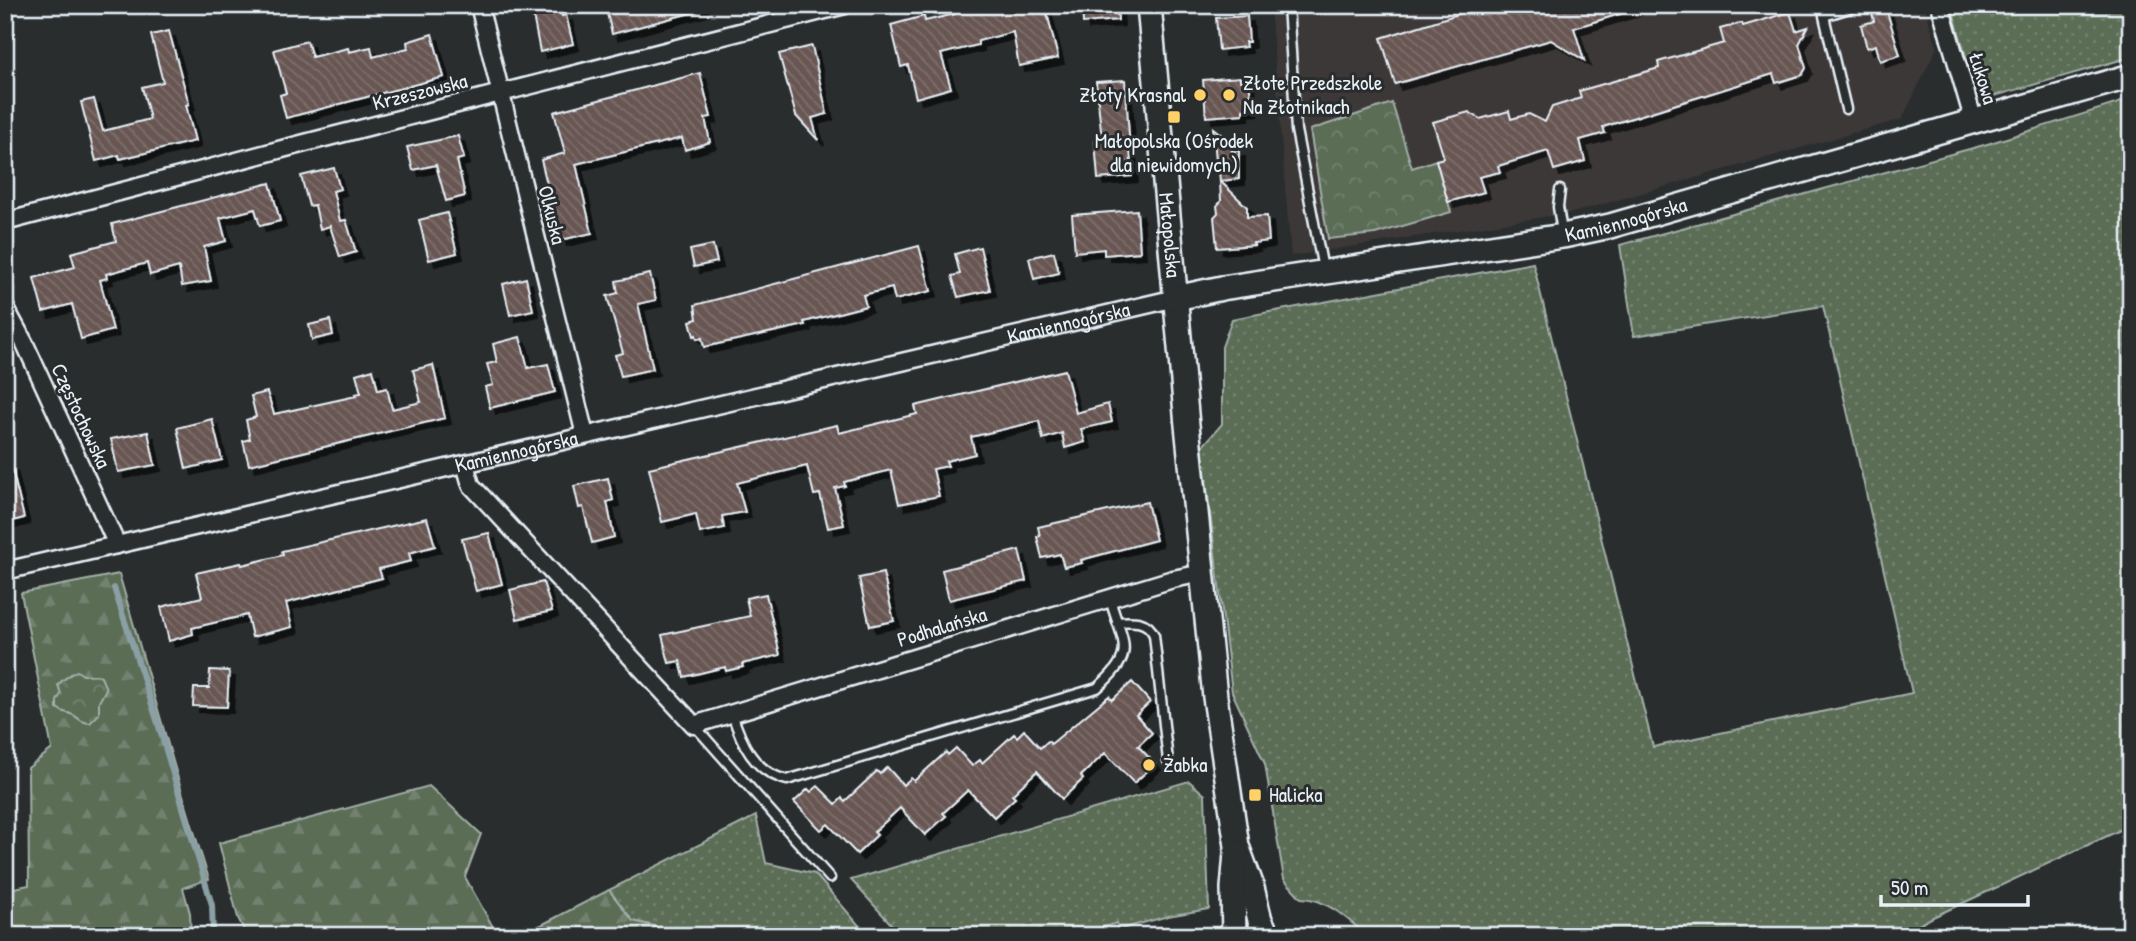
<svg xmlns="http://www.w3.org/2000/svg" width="2136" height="941" viewBox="0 0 2136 941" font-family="'Patrick Hand',sans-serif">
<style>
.built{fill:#3d3939}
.grass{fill:url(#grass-dots);stroke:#a2afa8;stroke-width:2}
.forest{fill:url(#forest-firs);stroke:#a2afa8;stroke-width:2}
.park{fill:url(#park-crowns);stroke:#a2afa8;stroke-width:2}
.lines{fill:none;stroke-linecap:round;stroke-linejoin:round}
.stream{stroke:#8aa0a5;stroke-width:6}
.building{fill:url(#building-back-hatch);stroke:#e8f1f8;stroke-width:2;filter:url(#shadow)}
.lane-casing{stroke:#e8f1f8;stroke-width:13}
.street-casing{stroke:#e8f1f8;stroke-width:21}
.secondary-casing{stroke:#e8f1f8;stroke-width:28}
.lane{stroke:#2a2d2e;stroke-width:8}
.street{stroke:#2a2d2e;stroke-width:16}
.secondary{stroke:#2a2d2e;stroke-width:23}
.poi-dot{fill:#ffd166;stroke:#2a2d2e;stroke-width:2.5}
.labels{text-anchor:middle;stroke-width:6;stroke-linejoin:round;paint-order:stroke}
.street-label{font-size:21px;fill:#e8f1f8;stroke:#2a2d2e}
.poi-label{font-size:21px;fill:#e8f1f8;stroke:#2a2d2e;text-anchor:start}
</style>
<defs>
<pattern id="grass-dots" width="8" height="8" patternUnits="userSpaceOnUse" patternTransform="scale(1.75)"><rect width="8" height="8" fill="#5b6d57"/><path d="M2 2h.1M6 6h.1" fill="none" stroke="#738270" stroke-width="1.8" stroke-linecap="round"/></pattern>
<pattern id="forest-firs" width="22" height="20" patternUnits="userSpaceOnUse" patternTransform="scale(1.75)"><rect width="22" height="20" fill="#5b6d57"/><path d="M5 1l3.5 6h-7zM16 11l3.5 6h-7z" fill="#738270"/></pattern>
<pattern id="park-crowns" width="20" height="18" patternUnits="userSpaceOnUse" patternTransform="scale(1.75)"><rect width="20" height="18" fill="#5b6d57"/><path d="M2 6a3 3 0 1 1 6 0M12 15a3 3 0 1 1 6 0" fill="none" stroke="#738270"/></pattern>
<pattern id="building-back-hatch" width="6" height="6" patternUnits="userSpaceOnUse" patternTransform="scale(1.75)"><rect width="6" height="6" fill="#685653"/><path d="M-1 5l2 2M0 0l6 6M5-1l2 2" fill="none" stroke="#7e6f6c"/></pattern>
<filter id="shadow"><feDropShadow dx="6" dy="6" stdDeviation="0" flood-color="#0009"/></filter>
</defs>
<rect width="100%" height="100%" fill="#2a2d2e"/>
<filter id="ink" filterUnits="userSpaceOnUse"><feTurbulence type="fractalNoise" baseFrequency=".0143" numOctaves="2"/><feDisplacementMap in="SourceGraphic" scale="14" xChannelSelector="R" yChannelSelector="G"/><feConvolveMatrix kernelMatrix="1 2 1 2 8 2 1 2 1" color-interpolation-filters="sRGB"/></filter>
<g filter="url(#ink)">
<path class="built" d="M1270,5H1924L1937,47L1902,119L1575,212L1291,256Z"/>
<g class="grass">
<path d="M1951,5H2131V57L1991,97L1975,88Z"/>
<path d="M2131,99V825L1933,917L1898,936H1367C1349,920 1326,898 1301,898L1284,879L1265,764L1232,692L1202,447L1222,424V347L1232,319L1533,263L1653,747L1912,693L1823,306L1634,336L1620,245L1984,145Z"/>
<path d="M1189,781L1205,795L1209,909L1168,916L1118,930L1117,923L1075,936H902L851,880Z"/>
<path d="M756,816L766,863L815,874L868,936H675L670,930L633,921L609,890Z"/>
</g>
<g class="forest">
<path d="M119,574C149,676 176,778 209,879L183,888L190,913L191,936H5V890L29,885L28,768L52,749L21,593Z"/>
<path d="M429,786L481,834L465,877L498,936H247L238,918L219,843Z"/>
<path d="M609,890L633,921L670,930L675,936H520Z"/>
</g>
<g class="park">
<path d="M1392,103L1412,168L1436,160L1451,212L1375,234L1328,239L1310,130Z"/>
<path d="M77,671L83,675H96L101,677L106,689L99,702V714L90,723C80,723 79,717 71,714C65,712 63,713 57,708V701L61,694L58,685C61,681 73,672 77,671Z"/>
</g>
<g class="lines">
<path class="stream" d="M114,588L157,720L212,905L213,936"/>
</g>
<g class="building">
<path d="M531,5H560L562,16L566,15L573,44L540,52Z"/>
<path d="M605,5H702V10L612,34Z"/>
<path d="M990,5H1045L1058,58L1019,66L1013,32L978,41V45L941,54L951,88L916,98L908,65L901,67L891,25L924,16L925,21L955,14L954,10L969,6L971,10Z"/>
<path d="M1082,5H1117L1118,20L1083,23Z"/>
<path d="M1487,5H1635L1636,9L1574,28L1584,60L1551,40L1395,84L1381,38Z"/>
<path d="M1870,5H1885L1900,55L1880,61L1876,45L1867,48L1861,25L1874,21Z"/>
<path d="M1790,12L1796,31L1808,27L1799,44L1806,68L1802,75L1776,83L1773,74L1603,127L1605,133L1580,140L1585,161L1554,170L1548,151L1498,166L1500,172L1479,177L1484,192L1448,202L1436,160L1444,158L1433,122L1469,112L1480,119L1509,111L1511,119L1529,114L1545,122L1552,107L1581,98L1579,91L1659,68L1658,62L1724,43L1720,29L1742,23L1743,26Z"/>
<path d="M1247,16L1249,42H1245L1246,47L1219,50L1216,18Z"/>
<path d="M169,31L189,104L186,105L195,141L120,159L119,155L96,161L81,102L94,99L103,131L150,119L142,87L163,82L151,35Z"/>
<path d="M432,34L444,77L286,118L280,95L286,93L274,50L307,41L312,57L348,48L349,52L371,47L373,57L408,48L407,42Z"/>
<path d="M812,46L827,114L812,118L818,140L796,116L779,54Z"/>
<path d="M700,73L711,117L705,118L710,142L685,150L682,138L576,164L592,233L561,240L541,160L565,153L554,112Z"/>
<path d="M1240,77V81L1249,80L1252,109L1243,110V114L1206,117L1203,80Z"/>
<path d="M1125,80L1132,176L1098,179L1095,141L1102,140L1096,82Z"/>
<path d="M1213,128L1231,142L1232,151H1239V179L1220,181L1219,171H1217Z"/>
<path d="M458,136L464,158L457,160L465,196L446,201L436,165L413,170L407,147Z"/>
<path d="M334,168L340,189L333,191L340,221L346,220L356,252L340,257L330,226L320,229L315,205L309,206L301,176Z"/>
<path d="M1220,181L1247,207V217L1267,216L1269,241L1253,243L1254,245L1217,248L1214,217L1218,213L1217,206L1221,201Z"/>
<path d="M270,183L280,221L260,226L255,209L220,218L226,241L204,247L211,281L182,286L179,267L150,275L147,263L106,274L107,278L100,280L113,330L81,339L72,304L43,312L34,278L75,267L71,253L116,241L112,224Z"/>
<path d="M1137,210L1140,252L1104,255V249L1075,252L1072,215Z"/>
<path d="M447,213L457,253L429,260L419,220Z"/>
<path d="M713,245L717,262L694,267L690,250Z"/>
<path d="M919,246L931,291L895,300L892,288L863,295L866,306L804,322L805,325L704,347L702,338L697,339L696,335L694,336L690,321L697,319L695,305Z"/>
<path d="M980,247L990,290L958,297L952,276L960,274L955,254Z"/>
<path d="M1054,252L1059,273L1034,279L1029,258Z"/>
<path d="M650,274L656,300L638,304L653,369L621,376L615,355L623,353L607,296L618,293L616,281Z"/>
<path d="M526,278L533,310L510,315L503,284Z"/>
<path d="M330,320L333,335L312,340L309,325Z"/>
<path d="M520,337L528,368L548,364L555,392L490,408L485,387L493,385L487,364L497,362L493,344Z"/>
<path d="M433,365L445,418L249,465L243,441L250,439L246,420L256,417L251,396L267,392L274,414L356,396L355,394L361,393L356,374L373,369L378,390L387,388L392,409L421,402L413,370Z"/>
<path d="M1065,370L1076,413L1108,404L1112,422L1081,429L1085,442L1065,448L1062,433L1043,439L1039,421L971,437L975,454L946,461L948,466L933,469L939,496L899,504L891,470L844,482L845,486L835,488L844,525L828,528L820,494L814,495L807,466L737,483L745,512L722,516L724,528L700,533L696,514L662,522L649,468L837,425L839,433L917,414L915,406Z"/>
<path d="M212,419L222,460L186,469L177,428Z"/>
<path d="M148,432L155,465L118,472L111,439Z"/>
<path d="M11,465L24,518L5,523V466Z"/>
<path d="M608,478L613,500L607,502L614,537L592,543L583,507L579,508L574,486Z"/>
<path d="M1147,502L1156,540L1081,560L1082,563L1064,567L1060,554L1042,558L1037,537L1040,536L1038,527Z"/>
<path d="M427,518L435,546L409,553L411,561L379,569L382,578L286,603L292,627L252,637L247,615L192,628L193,634L169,641L161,607L202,597L196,573L241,563L242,565L283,555L282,551Z"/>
<path d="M489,533L502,584L476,591L462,539Z"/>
<path d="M1019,550L1026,581L949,600L942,570Z"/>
<path d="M883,573L894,621L870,626L859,578Z"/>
<path d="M543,582L552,611L517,619L510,590Z"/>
<path d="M766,594L780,655L742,664L743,667L726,671L725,667L684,677L680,661L669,663L662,635L750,616L746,598Z"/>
<path d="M210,670L229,671L227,707L193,706L194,688H209Z"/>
<path d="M1132,682L1150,702L1136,715L1152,733L1138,746L1155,764L1134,783L1105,753L1081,776L1083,779L1062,799L1037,771L1012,795L1015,798L994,817L968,790L943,813L946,816L925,835L900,808L874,832L877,835L857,854L828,824L821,830L794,802L808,789L811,792L818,786L836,804L842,798L845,801L877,771L880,774L887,767L903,785L911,778L914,781L946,752L948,755L956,748L972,766L980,760L982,763L1014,734L1017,737L1024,730L1040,748L1048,741L1051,744L1109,696L1112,700Z"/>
</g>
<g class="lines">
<defs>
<g id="lane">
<path d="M1288,5L1296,130L1323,269"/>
<path d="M1846,109L1824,16L1859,5"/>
<path d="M1560,190L1558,207L1562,232"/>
<path d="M1117,622C1132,621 1147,619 1154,635L1168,761"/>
<path d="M732,713C741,743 754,772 787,780L1097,688C1139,652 1122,643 1110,599"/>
<path d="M694,725L830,878"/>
</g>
<g id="street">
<path d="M479,5L585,435"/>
<path d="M1940,5L1974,122"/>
<path d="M5,222L305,143L845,5"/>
<path d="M5,307L25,344L117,545"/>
<path d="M465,464L471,485L694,725L1173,579L1203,573"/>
<path id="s1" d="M5,571L1176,298"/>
</g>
<g id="secondary">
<path id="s2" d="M1149,5L1187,425L1215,697L1237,846L1251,884L1260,920L1268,936"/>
<path id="s3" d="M1176,298L1222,288L1563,236L1610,226L2131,76"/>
<path d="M1234,936L1233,888L1236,853"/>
</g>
</defs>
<use href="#lane" class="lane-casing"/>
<use href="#street" class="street-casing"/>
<use href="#secondary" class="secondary-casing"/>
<use href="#lane" class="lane"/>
<use href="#street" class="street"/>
<use href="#secondary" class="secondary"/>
</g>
</g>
<g class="poi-dot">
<circle cx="1200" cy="95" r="7"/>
<circle cx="1229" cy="95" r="7"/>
<rect x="1167" y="110" width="14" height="14" rx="3.5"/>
<circle cx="1149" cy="765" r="7"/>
<rect x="1248" y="788" width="14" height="14" rx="3.5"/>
</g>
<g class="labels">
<g class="street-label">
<text transform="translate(1983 78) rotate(73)" y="7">Łukowa</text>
<text transform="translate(420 92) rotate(-14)" y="7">Krzeszowska</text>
<text transform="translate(552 215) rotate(76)" y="7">Olkuska</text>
<text dy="7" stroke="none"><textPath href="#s3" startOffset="457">Kamiennogórska</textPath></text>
<text dy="7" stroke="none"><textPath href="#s2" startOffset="231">Małopolska</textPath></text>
<text dy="7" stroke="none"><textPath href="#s1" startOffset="1092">Kamiennogórska</textPath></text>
<text transform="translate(81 416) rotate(65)" y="7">Częstochowska</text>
<text dy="7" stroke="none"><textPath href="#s1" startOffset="525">Kamiennogórska</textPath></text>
<text transform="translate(942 627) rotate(-17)" y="7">Podhalańska</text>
</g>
<g class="poi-label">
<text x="1243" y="90">Złote Przedszkole<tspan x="1243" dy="24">Na Złotnikach</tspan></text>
<text x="1186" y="102" text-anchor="end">Złoty Krasnal</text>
<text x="1174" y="148" text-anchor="middle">Małopolska (Ośrodek<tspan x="1174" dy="24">dla niewidomych)</tspan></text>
<text x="1163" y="772">Żabka</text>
<text x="1269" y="802">Halicka</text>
</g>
</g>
<rect width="2136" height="941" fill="none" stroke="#2a2d2e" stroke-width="28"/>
<rect x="14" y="14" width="2108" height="913" fill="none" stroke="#e8f1f8" stroke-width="2.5" filter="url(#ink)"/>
<path d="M1881 895v10h147v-10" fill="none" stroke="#e8f1f8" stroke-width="3.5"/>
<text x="1891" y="895" font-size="21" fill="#e8f1f8" stroke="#2a2d2e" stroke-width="5" paint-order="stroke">50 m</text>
</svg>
